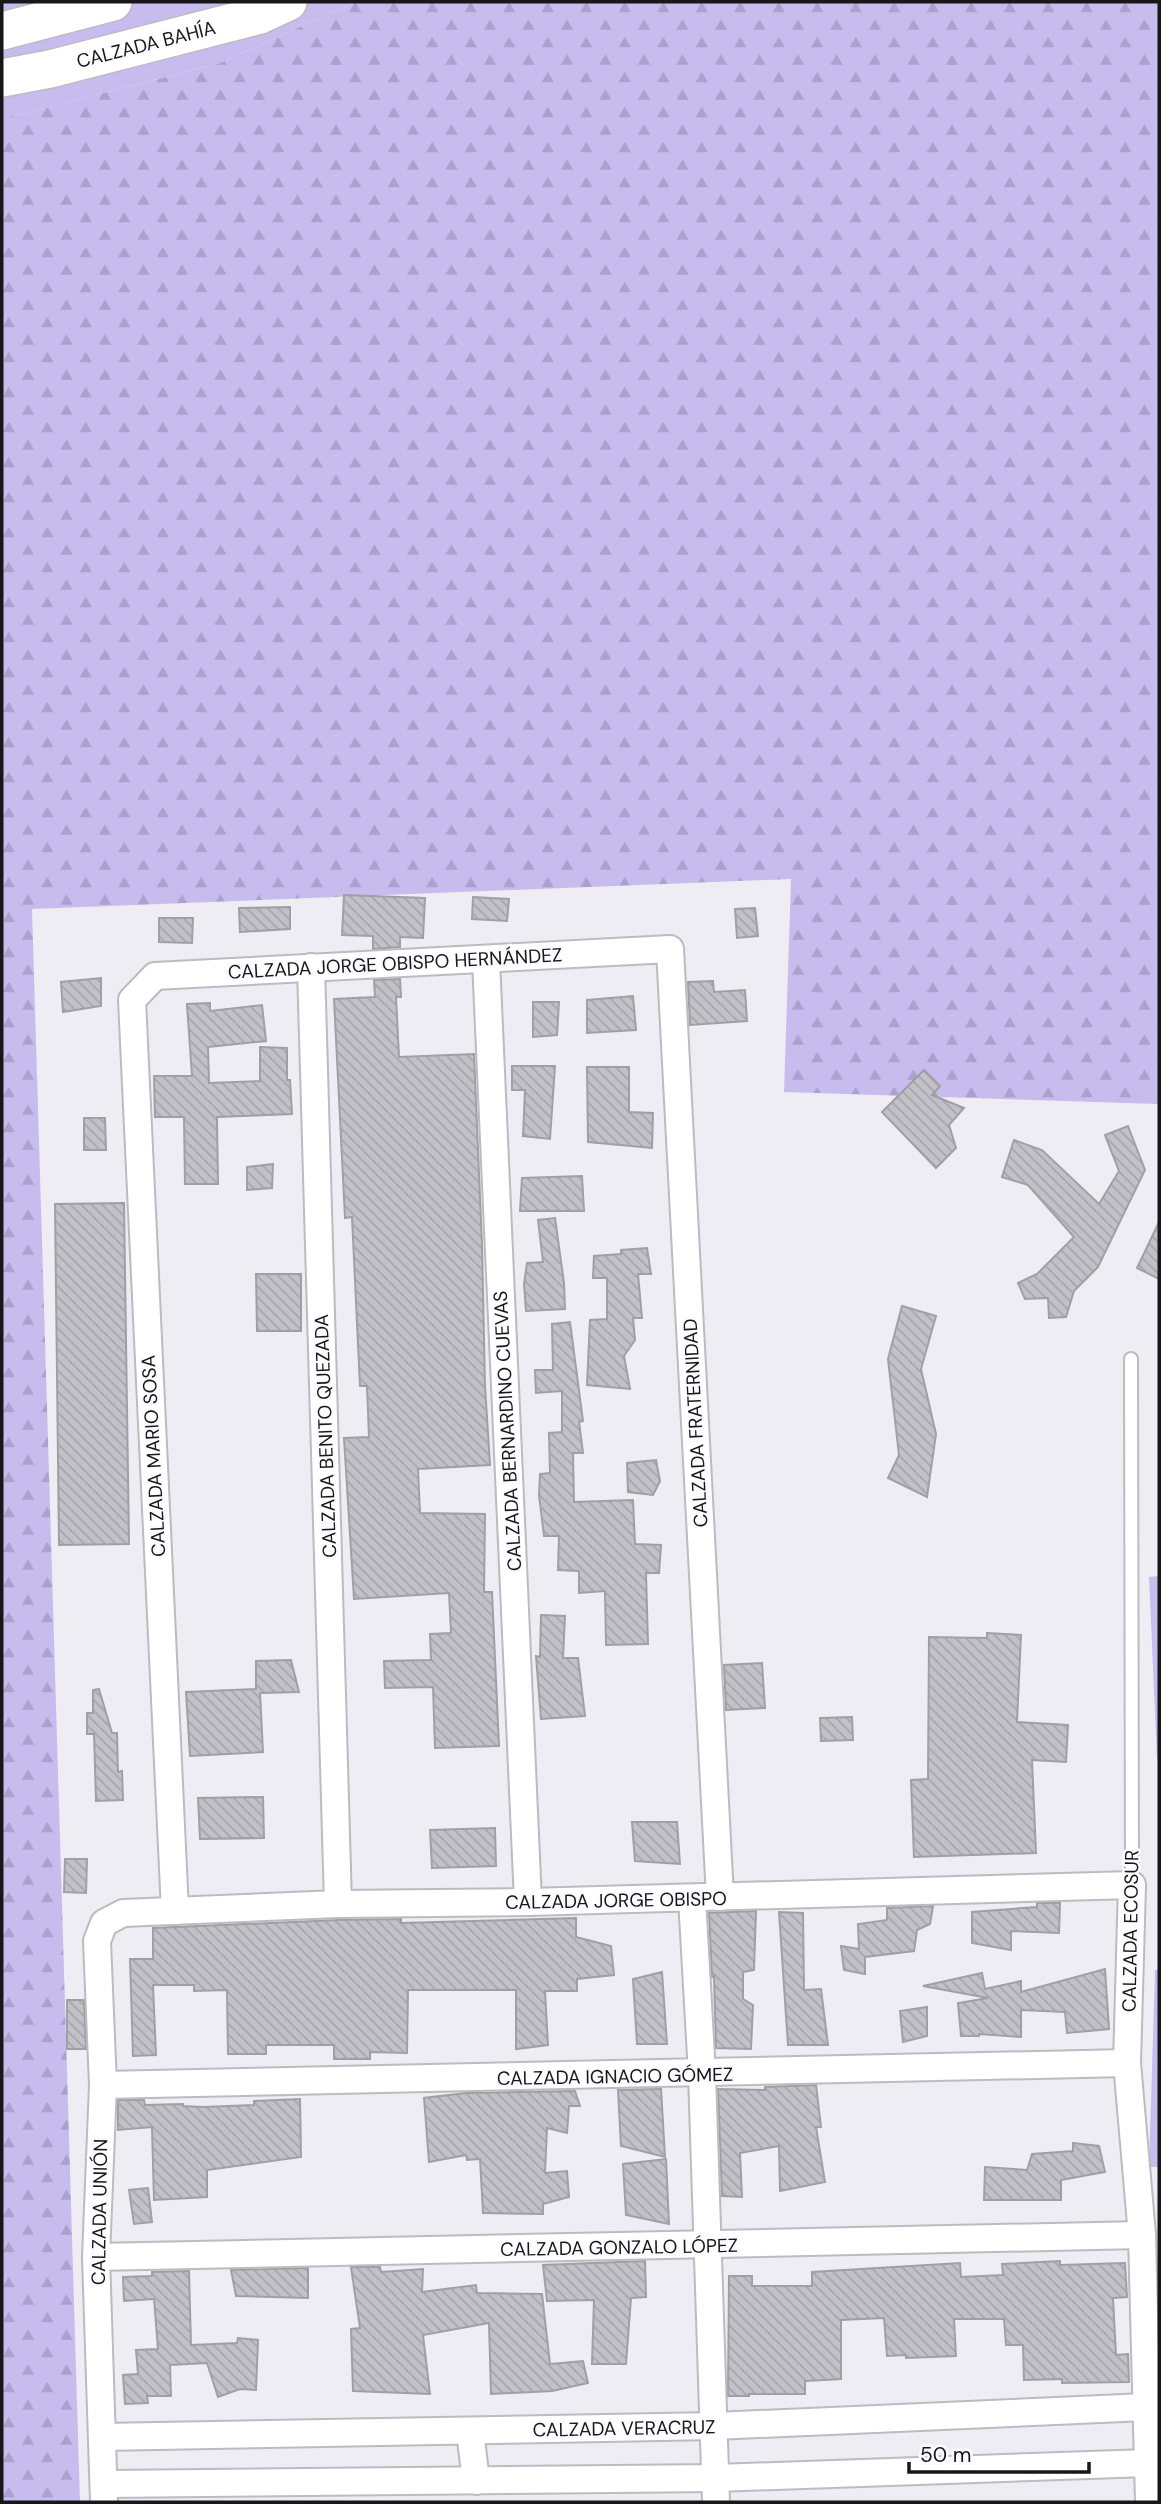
<svg xmlns="http://www.w3.org/2000/svg" width="1161" height="2504" viewBox="0 0 1161 2504" font-family="'DM Sans',sans-serif">
<style>
.grass{fill:#c8bcef}
.forest{fill:url(#forest-firs)}
.building{fill:url(#building-back-hatch);stroke:#a09fa4;stroke-width:2}
.lines{fill:none;stroke-linecap:round;stroke-linejoin:round}
.service-casing{stroke:#bcbbc1;stroke-width:16}
.minor-casing{stroke:#bcbbc1;stroke-width:30}
.secondary-casing{stroke:#bcbbc1;stroke-width:40}
.service{stroke:#fff;stroke-width:12}
.minor{stroke:#fff;stroke-width:26}
.secondary{stroke:#fff;stroke-width:37}
.labels{text-anchor:middle;stroke-width:5;stroke-linejoin:round;paint-order:stroke}
.street-label{font-size:19px;fill:#171618;stroke:#fcfbff}
</style>
<defs>
<pattern id="forest-firs" width="22" height="20" patternUnits="userSpaceOnUse" patternTransform="scale(1.75)"><rect width="22" height="20" fill="#c8bcef"/><path d="M5 1l3.5 6h-7zM16 11l3.5 6h-7z" fill="#aba1cc"/></pattern>
<pattern id="building-back-hatch" width="6" height="6" patternUnits="userSpaceOnUse" patternTransform="scale(1.75)"><rect width="6" height="6" fill="#c2c1c7"/><path d="M-1 5l2 2M0 0l6 6M5-1l2 2" fill="none" stroke="#a6a5aa"/></pattern>
</defs>
<rect width="100%" height="100%" fill="#eeedf3"/>
<path class="grass" d="M2,2H355L220,63L2,119Z"/>
<g class="forest">
<path d="M355,2H1159V1104L784,1092L791,879L32,909L80,2502H2V119L220,63Z"/>
<path d="M1159,1576V1759H1157L1149,1577Z"/>
<path d="M1159,1969V2167H1149L1155,1970Z"/>
</g>
<g class="building">
<path d="M344,895L425,898L423,938L400,937V947L373,949V936L342,935Z"/>
<path d="M473,897L509,899L507,921L472,919Z"/>
<path d="M290,907V929L240,932L239,908Z"/>
<path d="M755,908L758,936L737,938L735,909Z"/>
<path d="M159,918H193L192,943L159,942Z"/>
<path d="M101,978V1006L63,1012L61,982Z"/>
<path d="M400,979L401,997H396L399,1057L474,1054L482,1245L485,1386L490,1465L418,1469L420,1513L485,1514L484,1592H492L499,1746L435,1748L433,1687L385,1688L384,1661L431,1660L430,1634L451,1633L449,1593L354,1599L344,1438L369,1437L367,1386H360L352,1217L345,1218L334,999L375,997L374,980Z"/>
<path d="M713,981L714,992L745,990L747,1021L690,1025L688,982Z"/>
<path d="M633,996L636,1030L587,1033V1000Z"/>
<path d="M533,1002H559L557,1035L533,1037Z"/>
<path d="M210,1003V1011L262,1005L266,1041L208,1047L209,1083L260,1081V1047L287,1048V1080H290L292,1114L217,1117L218,1184H185L184,1117H155L154,1076H192L187,1004Z"/>
<path d="M512,1066H555L550,1139L523,1136L525,1090H512Z"/>
<path d="M587,1067H629V1112L653,1113L652,1148L588,1142Z"/>
<path d="M924,1070L940,1086L932,1095L964,1108L949,1125L956,1148L936,1168L882,1112Z"/>
<path d="M84,1118H105L106,1150H84Z"/>
<path d="M1128,1126L1145,1170L1098,1267L1074,1291L1066,1317L1049,1318L1048,1298L1025,1299L1018,1283L1037,1274L1074,1237L1028,1185L1002,1177L1014,1140L1042,1150L1099,1204L1119,1171L1105,1135Z"/>
<path d="M273,1164L272,1188L247,1190V1167Z"/>
<path d="M582,1176L584,1211H520L522,1178Z"/>
<path d="M124,1203L129,1544L59,1545L55,1204Z"/>
<path d="M555,1218L564,1283L565,1309L526,1311L524,1284L527,1263L543,1262L538,1220Z"/>
<path d="M1159,1222V1279L1137,1268Z"/>
<path d="M647,1248L651,1274H638L642,1318H633L635,1340L624,1356L630,1389L587,1385L590,1320L607,1319V1278H593L594,1256L621,1254V1250Z"/>
<path d="M256,1274H301V1331H257Z"/>
<path d="M902,1306L936,1316L921,1369L936,1434L927,1497L888,1478L899,1455L888,1359Z"/>
<path d="M570,1322L583,1421L579,1422L583,1453H573L574,1502L633,1500L635,1544L661,1545L659,1573H646L648,1644L606,1645L605,1591L579,1593V1571L558,1570L559,1536H544L539,1495L540,1474L550,1473L549,1433L562,1432V1391L536,1393L535,1370H553L552,1324Z"/>
<path d="M656,1460L660,1481L653,1495L628,1492L627,1463Z"/>
<path d="M541,1615L565,1616L563,1658H578L585,1716L541,1719L536,1656L540,1657Z"/>
<path d="M987,1633L1021,1635L1017,1722L1068,1725L1066,1762L1032,1760L1036,1853L914,1857L911,1780L928,1779L929,1637L987,1638Z"/>
<path d="M291,1660L299,1692L260,1693L263,1752L190,1756L186,1692L256,1689V1661Z"/>
<path d="M762,1663L765,1708L726,1710L724,1665Z"/>
<path d="M99,1689L112,1733H117L118,1772L122,1771L123,1800L96,1801L94,1734H87V1713H93V1690Z"/>
<path d="M852,1717L853,1740L821,1741L820,1718Z"/>
<path d="M263,1797L264,1838L200,1839L198,1798Z"/>
<path d="M632,1822H677L680,1864L635,1861Z"/>
<path d="M495,1828L496,1866L432,1868L430,1830Z"/>
<path d="M65,1859H87L86,1893L64,1892Z"/>
<path d="M1037,1903H1060L1059,1933L1011,1931V1950L972,1943V1912L1037,1907Z"/>
<path d="M933,1906L930,1924L917,1930L914,1951L865,1957V1974L844,1970L841,1946L859,1949L858,1924L887,1920V1908Z"/>
<path d="M756,1911L754,1970L743,1972V1999L753,2005L751,2049L716,2048L714,1976L712,1977L709,1913Z"/>
<path d="M779,1912L803,1913L804,1990L821,1989L828,2045H788Z"/>
<path d="M576,1918V1937L611,1946L614,1975L577,1979V1991H545L548,2045L516,2049V1990H408L407,2053L370,2052V2059H334V2045H266V2054H228L227,1990L194,1991V1985H153L156,2055L133,2056L130,1959H153V1928L338,1920L401,1919V1923Z"/>
<path d="M1105,1969L1109,2029L1067,2033L1065,2012L1021,2010V2037L979,2034V2036H961L958,2003L988,1998L923,1986L982,1973L985,1989L1021,1981V1992Z"/>
<path d="M662,1972L667,2044H637L633,1979Z"/>
<path d="M67,2000H84L86,2049H67Z"/>
<path d="M927,2007V2036L903,2042L900,2011Z"/>
<path d="M816,2085L821,2127H816L825,2182L780,2191L779,2146L740,2153L742,2197L722,2196L718,2089L765,2090V2087Z"/>
<path d="M661,2089L665,2157L621,2146L618,2090Z"/>
<path d="M575,2091L580,2106H569L567,2133L547,2128L545,2173L567,2171L569,2197L543,2204V2214L483,2213L480,2159L467,2160L466,2155L429,2162L424,2098L466,2093Z"/>
<path d="M300,2099L301,2157L207,2170V2197L154,2200L152,2127L118,2130V2100H144L145,2105L183,2104V2106L203,2107L254,2105V2101Z"/>
<path d="M1073,2143L1099,2146L1105,2172L1061,2180V2200H984L985,2167L1027,2170L1032,2154L1073,2151Z"/>
<path d="M666,2159L669,2224L626,2215L623,2164Z"/>
<path d="M148,2188L152,2222L134,2224L129,2190Z"/>
<path d="M645,2261L646,2297L631,2298L626,2364H592L594,2300L547,2301L543,2265Z"/>
<path d="M1060,2261V2265L1125,2263L1127,2297L1113,2298L1116,2355L1128,2354L1129,2382L1062,2383V2379L1024,2380L1023,2345H1006L1004,2319H954L956,2356L906,2358V2355L887,2356L884,2318L841,2320V2379L805,2381V2394H749V2396H728L729,2276H752V2286H812V2272L960,2263L961,2277L1003,2275L1002,2264Z"/>
<path d="M351,2267H380L381,2272L423,2269L422,2292L476,2285L477,2293L542,2294L550,2364L583,2361L588,2383L552,2391L491,2394L489,2323L423,2335L430,2394L353,2391L351,2329L360,2328Z"/>
<path d="M308,2268V2298L236,2296L231,2270Z"/>
<path d="M189,2271L191,2345L237,2343L238,2338L258,2340L256,2390L240,2389L218,2397L207,2363L170,2365L171,2396H147L148,2403L125,2404L123,2375L138,2374L136,2350L158,2349L154,2299L124,2301L123,2277L152,2276V2272Z"/>
</g>
<g class="lines">
<defs>
<path id="service" d="M1131,1359L1132,1885"/>
<g id="minor">
<path d="M486,960L528,1902"/>
<path d="M311,967L338,1904"/>
<path d="M692,1898L702,2074L716,2502"/>
<path d="M175,1911L132,1000L155,976L670,949L720,1897"/>
<path d="M103,2085L1127,2063"/>
<path d="M96,2257L1142,2235"/>
<path d="M470,2431L476,2481"/>
<path d="M102,2437L715,2426L1146,2407"/>
<path d="M104,2484L716,2478L1148,2463"/>
<path d="M104,2502L96,2257L103,2085L97,1941L104,1923L123,1913L338,1904L528,1902L1132,1885L1127,2063L1142,2235L1149,2502"/>
</g>
<g id="secondary">
<path d="M2,31L113,2"/>
<path d="M2,78L50,69L260,15L288,2"/>
</g>
</defs>
<use href="#service" class="service-casing"/>
<use href="#minor" class="minor-casing"/>
<use href="#secondary" class="secondary-casing"/>
<use href="#service" class="service"/>
<use href="#minor" class="minor"/>
<use href="#secondary" class="secondary"/>
</g>
<g class="labels">
<g class="street-label">
<text transform="translate(146 44) rotate(-14)" y="7">CALZADA BAHÍA</text>
<text transform="translate(395 963) rotate(-3)" y="7">CALZADA JORGE OBISPO HERNÁNDEZ</text>
<text transform="translate(695 1423) rotate(-93)" y="7">CALZADA FRATERNIDAD</text>
<text transform="translate(507 1431) rotate(-93)" y="7">CALZADA BERNARDINO CUEVAS</text>
<text transform="translate(325 1436) rotate(-92)" y="7">CALZADA BENITO QUEZADA</text>
<text transform="translate(153 1456) rotate(-93)" y="7">CALZADA MARIO SOSA</text>
<text transform="translate(616 1900) rotate(-1)" y="7">CALZADA JORGE OBISPO</text>
<text transform="translate(1130 1931) rotate(-89)" y="7">CALZADA ECOSUR</text>
<text transform="translate(615 2076) rotate(-1)" y="7">CALZADA IGNACIO GÓMEZ</text>
<text transform="translate(99 2212) rotate(-89)" y="7">CALZADA UNIÓN</text>
<text transform="translate(619 2247) rotate(-1)" y="7">CALZADA GONZALO LÓPEZ</text>
<text transform="translate(624 2428) rotate(-1)" y="7">CALZADA VERACRUZ</text>
</g>
</g>
<rect width="1161" height="2504" fill="none" stroke="#171618" stroke-width="7"/>
<path d="M909 2462v10h180v-10" fill="none" stroke="#171618" stroke-width="3.5"/>
<text x="920" y="2462" font-size="21" fill="#171618" stroke="#fcfbff" stroke-width="5" paint-order="stroke">50 m</text>
</svg>
